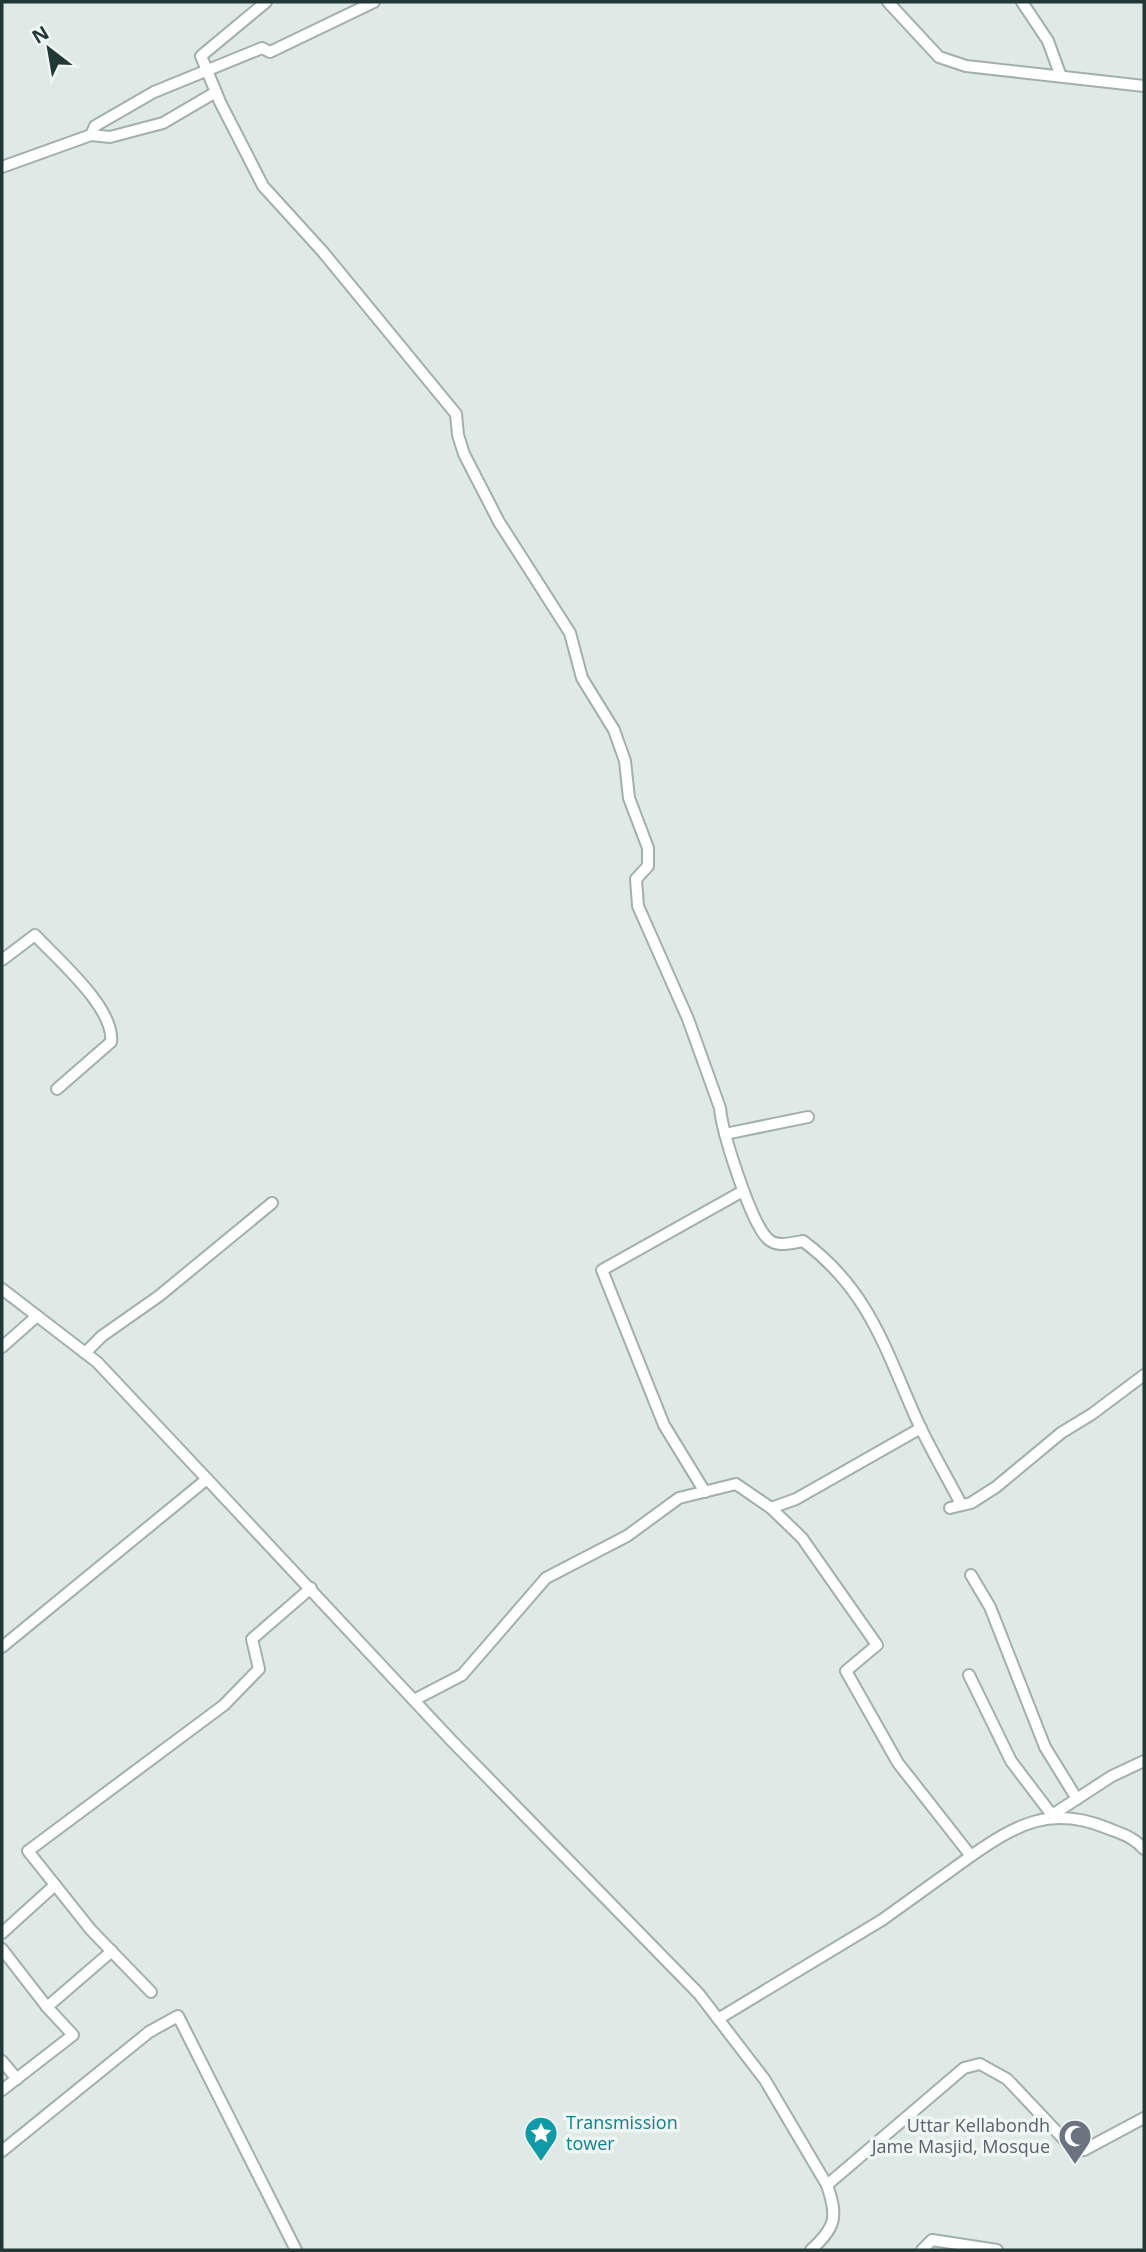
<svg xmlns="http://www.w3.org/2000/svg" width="1146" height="2252" viewBox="0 0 1146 2252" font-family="'Open Sans',sans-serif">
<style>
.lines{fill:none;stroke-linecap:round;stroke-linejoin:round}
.minor-casing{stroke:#a2b0ad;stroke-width:14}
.minor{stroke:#fff;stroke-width:10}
.labels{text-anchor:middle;stroke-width:7;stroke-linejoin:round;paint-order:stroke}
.culture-label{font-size:18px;fill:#0d838f;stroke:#eff6f3;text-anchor:start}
.worship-label{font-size:18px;fill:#5b616d;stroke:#eff6f3;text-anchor:end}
</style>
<rect width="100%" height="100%" fill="#dfe9e6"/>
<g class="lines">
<defs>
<g id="minor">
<path d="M266,2L201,56L220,102L263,186L323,252L456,414L458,435L464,454L499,522L570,633L582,678L614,730L625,761L629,798L648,848V866L636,879L638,906L688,1019L720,1108C722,1132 750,1220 767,1238C776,1248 791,1243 803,1241C868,1289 885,1348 916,1418C929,1447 946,1475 961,1504"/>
<path d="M888,2L939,57L966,66L1144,86"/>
<path d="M1022,2L1048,41L1060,74"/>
<path d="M91,135L95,126L154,92L262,48L270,52L374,2"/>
<path d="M2,167L91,135L110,137L163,123L216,92"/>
<path d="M2,960L35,935C58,960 115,1008 111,1042L57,1089"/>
<path d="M725,1134L808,1117"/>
<path d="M2,1289L97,1362L207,1479"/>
<path d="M2,1347L37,1316"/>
<path d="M85,1353L102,1336L159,1296L272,1203"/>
<path d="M705,1492L664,1425L602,1270L743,1191"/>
<path d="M771,1508L796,1499L921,1428"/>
<path d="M950,1508L971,1503L996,1487L1061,1433L1092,1414L1144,1375"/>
<path d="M971,1575L990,1607L1045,1747L1077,1799"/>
<path d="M2,1647L207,1479L451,1740L699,1994L765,2080L827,2185"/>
<path d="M969,1675L1011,1761L1052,1815L1112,1776L1144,1761"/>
<path d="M414,1700L462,1675L546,1578L627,1536L679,1498L736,1484L771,1508L802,1538L877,1645L846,1671L898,1763L971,1856L882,1920L718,2019"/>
<path d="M971,1856C1017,1824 1051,1805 1107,1828C1122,1834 1134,1837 1144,1849"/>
<path d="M2,1933L55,1885"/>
<path d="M2,1949L47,2007"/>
<path d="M151,1992L91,1930L28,1851L224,1705L259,1669L252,1639L311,1588"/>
<path d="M2,2061L17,2079"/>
<path d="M2,2090L73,2035L47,2007L112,1951"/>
<path d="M2,2151L149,2032L178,2016L296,2250"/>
<path d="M811,2250C836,2227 838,2217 827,2185L964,2068L980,2064L1007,2079L1075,2151L1084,2150L1144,2118"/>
<path d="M922,2250L932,2240L997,2250"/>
</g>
</defs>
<use href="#minor" class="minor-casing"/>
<use href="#minor" class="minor"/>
</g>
<defs>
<symbol id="sight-pin" viewBox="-11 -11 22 30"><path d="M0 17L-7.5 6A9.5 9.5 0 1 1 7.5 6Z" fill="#0f9aa8" stroke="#eff6f3"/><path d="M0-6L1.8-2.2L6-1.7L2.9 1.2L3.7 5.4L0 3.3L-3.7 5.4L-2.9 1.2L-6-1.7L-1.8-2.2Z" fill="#fff"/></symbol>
<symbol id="mosque-pin" viewBox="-11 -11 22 30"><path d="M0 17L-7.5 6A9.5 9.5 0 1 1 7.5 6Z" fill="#6b7280" stroke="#eff6f3"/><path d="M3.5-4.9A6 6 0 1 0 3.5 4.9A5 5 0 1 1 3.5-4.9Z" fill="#fff"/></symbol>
</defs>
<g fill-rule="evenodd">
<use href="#sight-pin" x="522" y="2114" width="38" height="52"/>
<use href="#mosque-pin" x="1056" y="2117" width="38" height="52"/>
</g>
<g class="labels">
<g class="culture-label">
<text x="566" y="2129">Transmission<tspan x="566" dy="21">tower</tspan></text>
</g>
<g class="worship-label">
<text x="1050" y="2132">Uttar Kellabondh<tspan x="1050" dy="21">Jame Masjid, Mosque</tspan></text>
</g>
</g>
<rect width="1146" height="2252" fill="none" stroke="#213834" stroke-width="7"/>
<g transform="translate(49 49) rotate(329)" stroke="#eff6f3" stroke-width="5" paint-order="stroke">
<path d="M0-5L12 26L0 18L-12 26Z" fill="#213834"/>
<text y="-10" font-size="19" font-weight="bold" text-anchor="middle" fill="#213834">N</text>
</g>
</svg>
